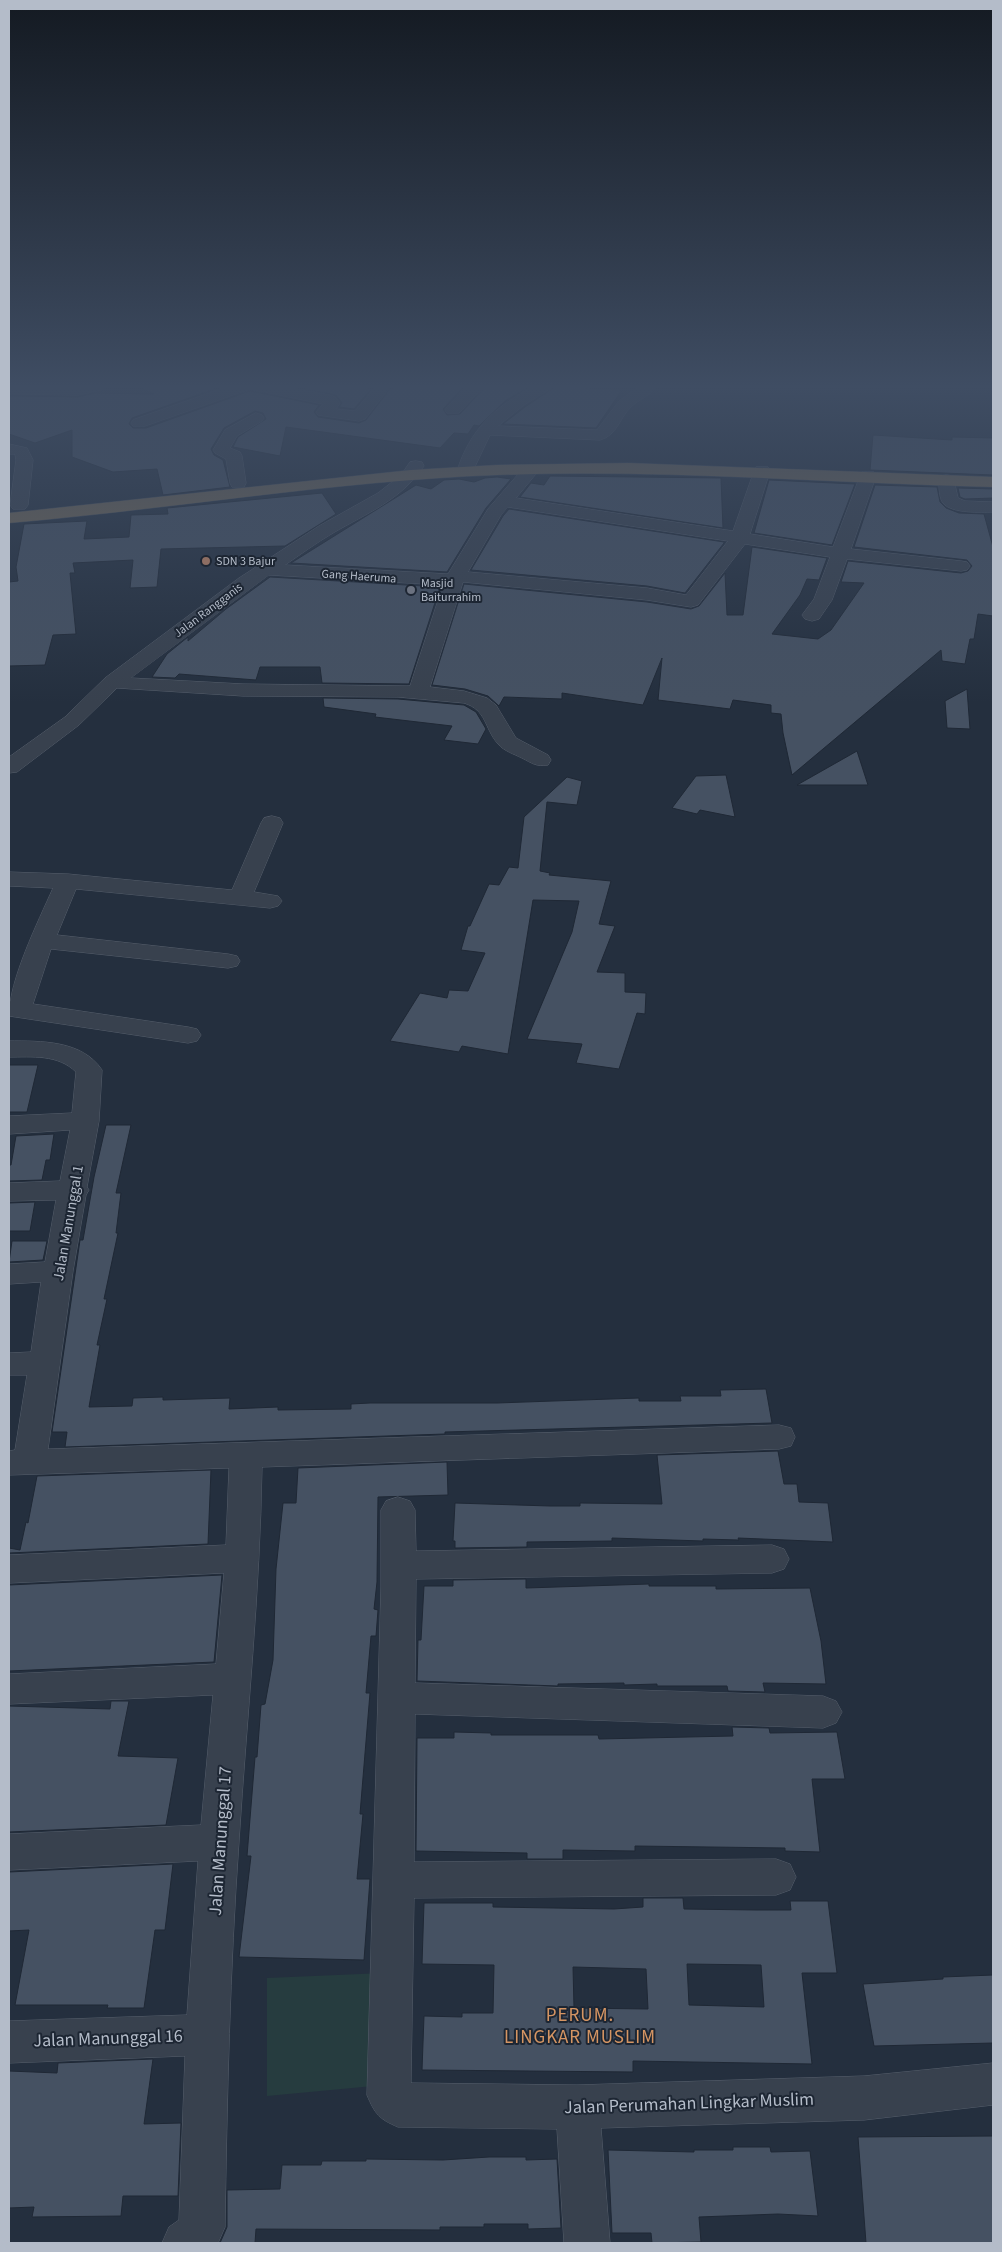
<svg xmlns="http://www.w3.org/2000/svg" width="1002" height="2252" viewBox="0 0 1002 2252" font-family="'Source Sans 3',sans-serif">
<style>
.green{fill:#263c3f}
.building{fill:#455162;stroke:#1f2835;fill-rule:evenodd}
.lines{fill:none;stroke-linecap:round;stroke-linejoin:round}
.minor-casing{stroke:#565f6c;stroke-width:1}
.highway-casing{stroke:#434c59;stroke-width:1}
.minor{fill:#38414e;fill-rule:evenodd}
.highway{fill:#746855;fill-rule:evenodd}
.education-dot{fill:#8d6e63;stroke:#1d2633;stroke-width:2}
.worship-dot{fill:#6b7280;stroke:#1d2633;stroke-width:2}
.labels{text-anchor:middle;stroke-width:4;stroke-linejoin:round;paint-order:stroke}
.far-poi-label{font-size:12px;fill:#b4bcc9;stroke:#1d2633;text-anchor:start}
.far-street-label{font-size:12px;fill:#b4bcc9;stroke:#1d2633}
.street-label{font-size:15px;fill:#b4bcc9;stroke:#1d2633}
.near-street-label{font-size:18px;fill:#b4bcc9;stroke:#1d2633}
.near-neighbourhood-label{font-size:19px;letter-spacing:1px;fill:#d59563;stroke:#1d2633}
</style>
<rect width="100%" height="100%" fill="#242f3e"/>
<path class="green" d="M384,1973V2085L267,2096V1978Z"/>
<g class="building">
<path d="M139,387H220L132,418L129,424L133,428H146L250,391L319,405L314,412L318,417L359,423L366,420L390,389L395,387H464L443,409L447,415L460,414L485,387H528L505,401L479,426L474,425L468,434L454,433L440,448L286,427L280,456L233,447L238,437L266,419L263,413L255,411L224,428L211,449L214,455L223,460L230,487L163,495L157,469L113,472L72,457V430L35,443L9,434V396L78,397L95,393L154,394Z"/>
<path d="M297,387H366L371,389L354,409L339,407L342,403L336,395Z"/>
<path d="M555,387H570L622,390L596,428L503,424L525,407Z"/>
<path d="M873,435L952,440V437L993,438V475L870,470Z"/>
<path d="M550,476L721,478L723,528L520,497L531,483L544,485Z"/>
<path d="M497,477L511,479L486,508L447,572L291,563L416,485L431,489L444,480L459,479L474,482L485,478Z"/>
<path d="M769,480L855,484L832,545L754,533Z"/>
<path d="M875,485L937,487L940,502L946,508L959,513L984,514L993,547V616L978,614L974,639H970L965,664L942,661L941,650L792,775L783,733L781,714L771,713V705L733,700L730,709L658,700L662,658L643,705L562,693V699L504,697L499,706L488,696L465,689L432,685L464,584L647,602L691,609L699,606L725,573L727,615H743L752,547L827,558L819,580L807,579L800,595L772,634L818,639L831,630L864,583L841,582L848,561L961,573L968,571L972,566L967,560L854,547Z"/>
<path d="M958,488L993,489V498L965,499L960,497Z"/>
<path d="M322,493L336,514L285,546L161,549L157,587L130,588L133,560L73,563L75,573H70L76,634L53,635L45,665L9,666V582L18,581L16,567L24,524L87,521L84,539L129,537L131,515L168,514L167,508Z"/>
<path d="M509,509L724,542V543L685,593L647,586L471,570L503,516Z"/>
<path d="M270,577L440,587L409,684L322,683L320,667H260L256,680L179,674L175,678L152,677L167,654L188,637V641L226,609Z"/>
<path d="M967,689L970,729L947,728L945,701Z"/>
<path d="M323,698L398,699L464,705L476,712L486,729L478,744L444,740L452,726L375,717L376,714L324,707Z"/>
<path d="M857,751L868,785H797Z"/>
<path d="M726,775L735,817L700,810L697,814L672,808L696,776Z"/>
<path d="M567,777L582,781L577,805L547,802L540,871L550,873L549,875L611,881L599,924L615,926L597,972L625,973V992L646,993L645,1014L637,1013L619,1069L576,1063L582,1044L527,1039L572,932L579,901L533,900L508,1054L462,1046L459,1052L390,1041L420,993L447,998L449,990L468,991L485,953L461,950L468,926H470L489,884L499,885L509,867L518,868L524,817Z"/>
<path d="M9,1065H38L27,1112H9Z"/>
<path d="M106,1125H131L116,1193H121L116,1233H118L104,1299H107L97,1345H100L89,1407L132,1406L133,1398L163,1397V1400L230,1398L229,1409L278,1407V1410L351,1409V1404L370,1403H497L639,1398V1401H681L680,1396H721L720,1390L766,1389L772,1423L445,1432V1434L65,1447L67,1432H52L80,1240H83L94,1177Z"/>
<path d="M54,1134L50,1160H46L42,1180L9,1181V1165H11L16,1136Z"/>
<path d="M35,1202L30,1231H9V1203Z"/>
<path d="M12,1241H47L43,1260L9,1262Z"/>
<path d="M778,1451L784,1484H797L799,1502L828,1503L833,1542L738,1538L739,1540L703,1539V1541L612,1538V1541L527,1542V1547L455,1548V1541H453L455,1503L550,1506H580V1503L662,1504L657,1455Z"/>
<path d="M447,1462L448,1495L378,1497L377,1582L374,1609L378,1610L376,1636H371L366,1693H370L360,1814H363L357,1879H370L364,1960L239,1957L251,1856H247L255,1757H257L261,1705L265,1704L273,1660L276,1569L283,1503H296L298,1468Z"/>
<path d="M211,1470L208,1544L9,1553V1548L20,1550L26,1522L28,1523L37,1476Z"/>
<path d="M222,1575L214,1662L9,1671V1585Z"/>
<path d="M526,1579V1588L649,1584V1586H716V1589L810,1588L821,1641L826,1684L763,1683L765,1692L728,1691L727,1686H657V1684L624,1685V1683L558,1684V1686L417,1681L418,1640H421L424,1586H453V1580Z"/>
<path d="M111,1701H129L118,1756L178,1758L166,1825L9,1832V1706L110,1709Z"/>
<path d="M732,1727L769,1728L770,1733L837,1732L845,1779H812L820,1852L785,1851V1848L635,1846V1851L563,1850V1859H527V1853L416,1851L417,1738H454V1732L491,1733V1735H598L599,1739L733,1736Z"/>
<path d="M173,1864L165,1930H155L144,2008H107L108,2005H15L29,1930L9,1931V1872Z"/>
<path d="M643,1898H683L684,1909L756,1910H791L790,1901H828L837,1973H802L812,2064L633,2061V2072L422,2070L424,2016L462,2017V2013H493L494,1965L422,1964L424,1903H493V1907L614,1909L643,1907ZM687,1964L761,1965L764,2007L689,2005ZM573,1967L646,1969L648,2009L574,2008Z"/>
<path d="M993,1975V2043L874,2046L863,1984L943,1979V1977Z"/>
<path d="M153,2059L144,2124L181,2123L178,2196H123L121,2216L32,2217L34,2207L9,2208V2071L57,2073L58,2063Z"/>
<path d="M993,2136V2243H866L858,2137Z"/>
<path d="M733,2147H770L771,2152L810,2151L818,2216L778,2214L699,2217L701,2242L652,2243L651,2233H612L608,2150L694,2152V2150H733Z"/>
<path d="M489,2157H526V2160L557,2159L561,2228L528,2229V2224H484V2227H440V2230L256,2229L255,2243H220L227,2227V2190L280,2189L282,2165H321L322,2161H366V2159L443,2160Z"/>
</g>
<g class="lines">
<defs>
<g id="minor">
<path d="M9,387H103L101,390L78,395L9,394Z"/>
<path d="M227,387H284L329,395L335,397L340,403L336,409L355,411L375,387H390L365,419L359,421L318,415L316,412L323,404L250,389L145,426H133L131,423L133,420Z"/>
<path d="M467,387H483L459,413H447L445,410L447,407Z"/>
<path d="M533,387H553L524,405L498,426L597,430L619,401L638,387H656C650,396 639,399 631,407C619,418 618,435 600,440L490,435L471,475H459L457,471C470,430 494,407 533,387Z"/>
<path d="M256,413L262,415L264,418L262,421L237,436L230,448L240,452L242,456L246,483L244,487H232L230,483L226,459L215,453L213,450L225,430Z"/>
<path d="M9,444L27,448L33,460L28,505L25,509H13L10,505L16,460L15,454H9Z"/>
<path d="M416,461L422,462L424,466C401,500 367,513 333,533C316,543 301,554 285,565L448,574L488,509L526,465H538L540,469L516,498L733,531L754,471L756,467H768L770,471L750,534L833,547L860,476L862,472H874L876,476L851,549L961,561L967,562L970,566L967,570L961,571L847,559L832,600L819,619L812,621L805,619L802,615L814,599L830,557L745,544L698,605L691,607L647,600L463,582L430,687L464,691L487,698L496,705L516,738L548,755L551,760L548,765C536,767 532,763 522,758C514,754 504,751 498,744C484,728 487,710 464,703L398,697L243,696L117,688L79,725L17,772L9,773V757L65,717L105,678L239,578L319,526L378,493L401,475L410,462ZM508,507L728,541L686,595L647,588L468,572L501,515ZM269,575L443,585L410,686L243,684L131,678Z"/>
<path d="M947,475L953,476L958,498L965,501L993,502V512C981,512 952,514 943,503C939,498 939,487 939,480L941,476Z"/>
<path d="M272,816L280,818L283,823L254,892L278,896L282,901L278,906L270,908L76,889L57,935L228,954L237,956L240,961L237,966L228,968L51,949L33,1004L188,1027L197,1029L201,1035L197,1041L188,1043L9,1016C9,980 38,922 53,888L9,886V872L68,874L232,890L261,823L264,818Z"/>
<path d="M9,1041C41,1041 82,1040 102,1070L99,1121L87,1187L89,1190L86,1195L73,1271L48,1449L779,1425L791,1428L795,1437L791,1446L779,1449L262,1467C260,1592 247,1715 239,1841C230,1969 227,2098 225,2227L218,2243H162L169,2227L179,2220L185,2056L9,2063V2021L187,2015L198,1861L9,1870V1834L201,1825L213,1695L9,1704V1674L216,1664L224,1573L9,1583V1555L226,1545L229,1468L9,1475V1451L15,1450L27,1375H9V1353L31,1352L41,1282L9,1284V1264L45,1262L56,1200L9,1201V1183L60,1181L70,1130L9,1134V1116L72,1113L76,1072C58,1054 32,1057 9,1057Z"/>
<path d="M398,1497L410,1501L415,1510L416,1551L772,1545L784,1549L789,1559L784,1569L772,1573L416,1579L415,1683L823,1696L836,1701L842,1712L836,1723L823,1728L415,1714L414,1862L776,1859L790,1864L796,1877L790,1890L776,1895L414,1898L411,2083L577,2085L864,2076L993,2063V2105L864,2120L601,2128L610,2243H564L557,2129L398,2127C379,2119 375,2114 367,2095L381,1586V1510L386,1501Z"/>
</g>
<path id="highway" d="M629,463L993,477V487C828,483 663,469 497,475C334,481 172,509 9,523V513L411,470L497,465Z"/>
</defs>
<use href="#minor" class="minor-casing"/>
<use href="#highway" class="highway-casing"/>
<use href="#minor" class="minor"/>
<use href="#highway" class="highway"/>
</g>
<linearGradient id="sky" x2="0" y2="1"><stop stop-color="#141a22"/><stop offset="0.55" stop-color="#3f4d63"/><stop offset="1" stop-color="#3f4d63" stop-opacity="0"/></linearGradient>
<rect width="1002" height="703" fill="url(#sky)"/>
<circle class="education-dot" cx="206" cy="561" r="5"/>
<circle class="worship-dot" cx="411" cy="590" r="5"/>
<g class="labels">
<g class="far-poi-label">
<text x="216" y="565">SDN 3 Bajur</text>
<text x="421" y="587">Masjid<tspan x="421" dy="14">Baiturrahim</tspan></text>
</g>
<g class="far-street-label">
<text transform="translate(359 576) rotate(4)" y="4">Gang Haeruma</text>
<text transform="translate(208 610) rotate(-37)" y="4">Jalan Rangganis</text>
</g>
<g class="street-label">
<text transform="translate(68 1223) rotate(-80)" y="5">Jalan Manunggal 1</text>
</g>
<g class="near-street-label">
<text transform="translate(220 1841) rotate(-86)" y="6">Jalan Manunggal 17</text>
<text transform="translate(108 2038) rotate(-2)" y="6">Jalan Manunggal 16</text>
<text transform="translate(689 2103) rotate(-2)" y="6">Jalan Perumahan Lingkar Muslim</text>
</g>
<g class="near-neighbourhood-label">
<text x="580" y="2021">PERUM.<tspan x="580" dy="22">LINGKAR MUSLIM</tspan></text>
</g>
</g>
<rect width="1002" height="2252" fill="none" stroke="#b4bcc9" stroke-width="20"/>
</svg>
